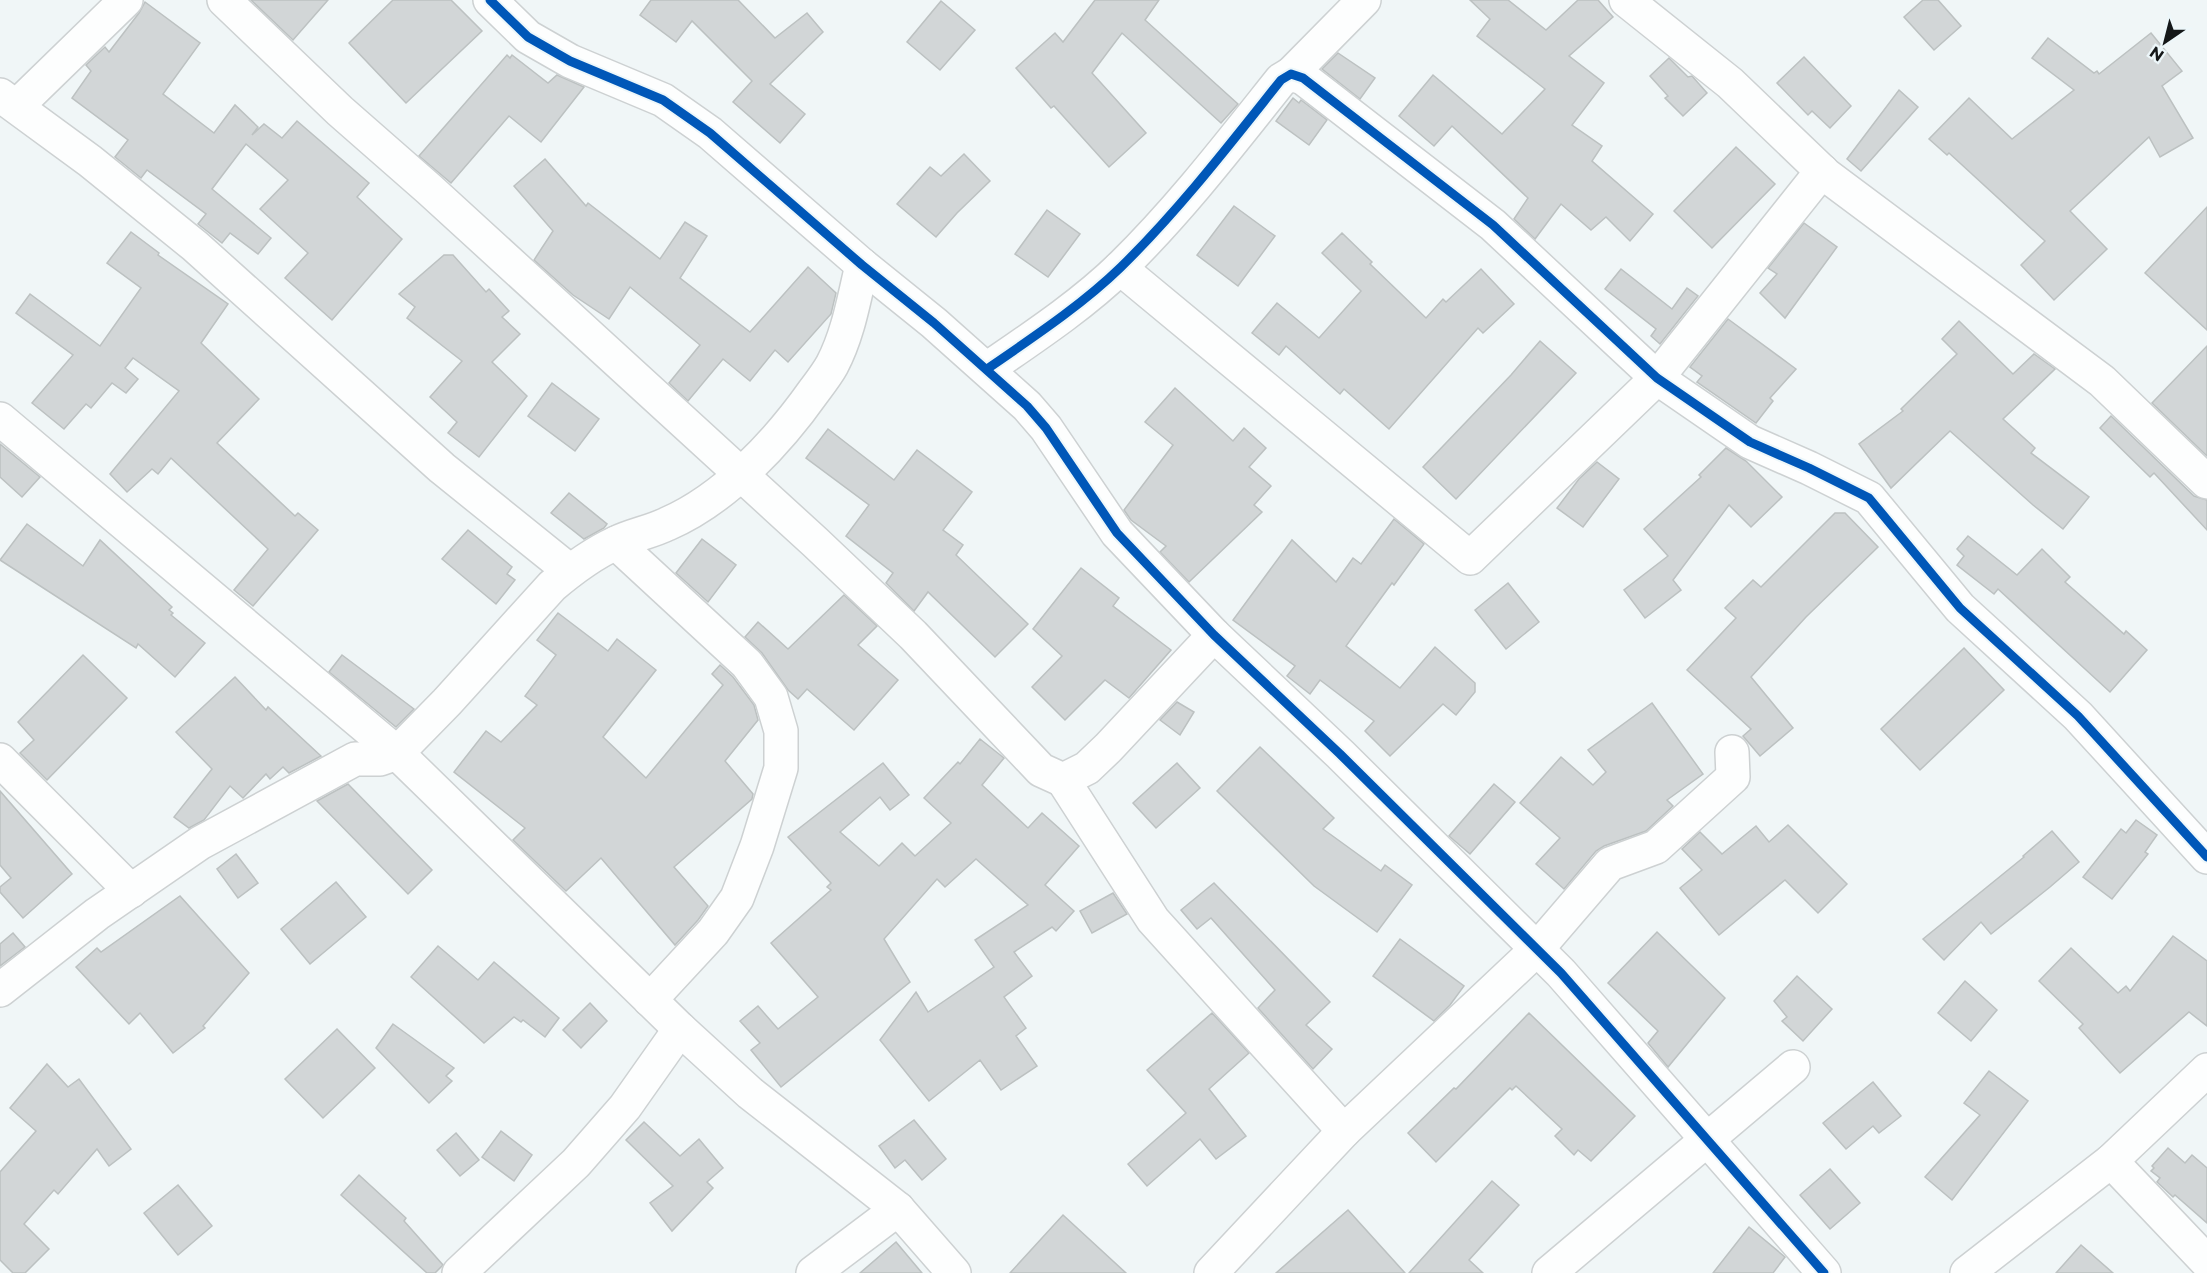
<svg xmlns="http://www.w3.org/2000/svg" width="2207" height="1273" viewBox="0 0 2207 1273" font-family="Montserrat,sans-serif">
<style>
.building{fill:#d2d6d7;stroke:#bcc1c1;stroke-width:1.5}
.lines{fill:none;stroke-linecap:round;stroke-linejoin:round}
.minor-casing{stroke:#cdd1d2;stroke-width:36}
.minor{stroke:#fdfefe;stroke-width:33}
.cycleway-casing{stroke:#edf7fa;stroke-width:13}
.cycleway{stroke:#0057b8;stroke-width:9}
</style>
<rect width="100%" height="100%" fill="#f0f6f7"/>
<g class="building">
<path d="M251,0H328L293,40Z"/>
<path d="M393,0H451L482,31L406,103L349,43Z"/>
<path d="M651,0H738L775,38L807,13L823,32L770,84L805,114L780,143L733,102L752,81L692,21L676,42L640,15Z"/>
<path d="M1095,0H1159L1145,20L1238,104L1221,123L1122,33L1092,73L1146,133L1109,167L1054,106L1051,108L1016,68L1055,33L1063,42Z"/>
<path d="M1470,0H1508L1546,30L1578,0H1598L1613,17L1569,56L1604,83L1572,125L1602,146L1592,161L1653,214L1630,241L1606,217L1591,230L1561,204L1535,239L1514,219L1528,198L1452,126L1434,146L1399,116L1433,75L1502,134L1545,89L1477,36L1490,19Z"/>
<path d="M1923,0H1938L1961,26L1934,50L1904,17Z"/>
<path d="M941,1L975,30L940,70L907,42Z"/>
<path d="M145,2L200,43L163,94L214,133L235,105L258,127L252,135L264,124L282,138L297,121L369,183L357,197L402,239L332,320L285,278L308,253L260,209L288,180L246,144L212,189L271,238L258,254L230,233L222,243L198,224L206,214L147,170L141,178L115,157L128,140L72,98L91,71L86,65L105,47L109,52L139,13Z"/>
<path d="M2151,33L2182,71L2162,86L2193,138L2160,157L2149,137L2070,211L2107,249L2054,300L2021,265L2045,241L1949,153L1947,155L1929,139L1969,98L2012,139L2074,90L2032,58L2048,38L2094,73L2097,71L2099,74Z"/>
<path d="M1338,53L1375,78L1360,99L1322,69Z"/>
<path d="M507,55L510,58L512,55L548,83L557,75L584,87L541,142L509,116L451,183L419,156Z"/>
<path d="M1804,57L1851,106L1830,128L1812,111L1808,115L1777,83Z"/>
<path d="M1669,58L1688,77L1692,76L1707,93L1683,116L1665,98L1668,96L1650,76Z"/>
<path d="M1899,90L1918,107L1861,171L1847,159Z"/>
<path d="M1293,98L1299,103L1301,100L1327,120L1309,145L1276,121Z"/>
<path d="M1736,147L1775,184L1712,248L1674,211Z"/>
<path d="M964,154L990,181L957,213L936,237L897,204L930,167L941,176Z"/>
<path d="M545,159L586,206L588,203L660,259L685,222L707,236L680,278L750,332L808,267L836,293L831,314L788,362L775,350L750,381L723,359L688,401L669,383L700,345L630,287L609,319L573,295L534,260L553,231L514,186Z"/>
<path d="M1234,206L1275,236L1238,286L1197,255Z"/>
<path d="M2207,207V330L2145,273Z"/>
<path d="M1047,210L1080,234L1048,277L1015,254Z"/>
<path d="M1804,223L1837,247L1785,318L1760,293L1777,274L1768,268Z"/>
<path d="M131,232L159,253L158,255L228,304L201,343L259,399L217,443L295,516L298,513L318,530L253,606L234,590L268,549L171,458L158,474L152,469L127,492L110,474L179,391L133,358L125,368L138,379L126,393L112,383L91,408L86,404L64,429L32,403L73,355L16,313L30,294L100,346L141,288L107,263Z"/>
<path d="M1342,233L1372,262L1370,264L1426,318L1443,299L1446,302L1481,269L1514,304L1483,333L1478,328L1389,429L1344,389L1340,394L1286,346L1279,355L1252,333L1277,303L1319,338L1361,291L1322,253Z"/>
<path d="M444,255H453L486,292L489,289L509,311L502,317L520,334L492,362L527,396L479,457L448,433L457,422L430,397L462,361L407,318L415,307L399,294Z"/>
<path d="M1621,269L1672,309L1687,288L1698,296L1660,344L1651,336L1656,329L1605,289Z"/>
<path d="M1728,319L1796,369L1770,398L1773,401L1756,423L1697,382L1702,376L1690,367Z"/>
<path d="M1959,321L2013,374L2034,354L2055,369L2003,419L2035,448L2031,453L2089,497L2063,529L2033,505L1950,431L1891,488L1859,444L1903,411L1901,409L1957,354L1942,339Z"/>
<path d="M1540,341L1576,373L1456,499L1423,467L1511,375Z"/>
<path d="M2207,346V456L2152,403Z"/>
<path d="M552,383L599,419L575,451L528,416Z"/>
<path d="M1175,388L1233,441L1244,428L1266,448L1249,467L1271,486L1254,505L1262,512L1189,582L1160,552L1166,546L1131,520L1124,510L1173,445L1145,422Z"/>
<path d="M2111,416L2194,496L2207,500V530L2154,473L2150,477L2100,428Z"/>
<path d="M828,429L894,480L917,450L972,492L943,530L963,545L956,555L1028,624L995,657L928,592L914,611L886,583L893,573L846,536L869,505L806,458Z"/>
<path d="M0,444L40,477L22,497L0,477Z"/>
<path d="M1726,448L1746,461L1782,497L1751,527L1729,505L1673,580L1681,590L1645,618L1624,590L1668,556L1644,529L1701,477L1699,475Z"/>
<path d="M1597,462L1619,479L1583,527L1557,508L1579,479Z"/>
<path d="M569,493L607,524L604,528L584,539L551,513Z"/>
<path d="M1835,513H1845L1878,547L1806,617L1751,677L1793,728L1760,756L1743,736L1751,729L1687,670L1736,618L1725,608L1753,580L1761,587Z"/>
<path d="M1394,519L1424,544L1394,585L1392,583L1346,646L1400,688L1435,647L1475,683V692L1456,715L1443,704L1390,756L1365,731L1374,721L1320,680L1310,694L1287,676L1295,666L1233,620L1292,540L1336,582L1353,558L1361,564Z"/>
<path d="M27,524L83,566L100,540L172,607L169,610L173,613L171,615L205,643L175,677L138,644L136,648L0,560Z"/>
<path d="M468,530L512,567L507,574L515,580L496,604L442,559Z"/>
<path d="M1968,536L2017,575L2042,549L2070,577L2065,582L2124,634L2126,631L2147,650L2110,692L1998,589L1994,594L1957,565L1964,556L1957,549Z"/>
<path d="M702,539L736,565L708,602L676,573Z"/>
<path d="M1081,568L1119,598L1113,606L1171,650L1129,698L1105,680L1065,720L1032,687L1062,656L1033,629Z"/>
<path d="M1508,583L1539,622L1506,649L1475,610Z"/>
<path d="M844,595L877,626L858,645L898,680L854,730L807,689L798,699L788,690L762,653L745,637L758,622L788,649Z"/>
<path d="M558,613L608,651L617,639L656,670L603,737L646,778L723,685L712,674L720,665L733,677L754,705L758,720L725,761L753,794L752,799L674,867L708,906L698,920L675,945L601,858L566,891L513,840L525,828L454,772L486,731L501,742L537,705L525,696L556,655L537,640Z"/>
<path d="M1964,648L2004,690L1920,770L1881,729Z"/>
<path d="M83,655L127,698L47,780L20,753L34,740L18,722Z"/>
<path d="M342,655L414,709L396,727L329,672Z"/>
<path d="M235,677L266,710L268,707L321,756L289,773L283,767L270,779L266,774L243,798L230,786L204,820L189,828L174,817L212,769L176,732Z"/>
<path d="M1177,702L1194,712L1180,735L1160,720Z"/>
<path d="M1652,703L1703,774L1667,800L1673,806L1646,831L1604,846L1596,851L1564,889L1536,864L1560,838L1520,803L1561,757L1593,785L1606,772L1588,750Z"/>
<path d="M980,739L1004,758L982,785L1028,828L1042,813L1079,846L1045,885L1074,911L1056,931L1052,927L1014,952L1032,976L1004,997L1026,1028L1016,1036L1037,1066L1001,1090L980,1060L929,1101L880,1040L916,992L928,1012L994,967L975,940L1028,905L976,859L945,887L937,879L884,939L910,982L781,1087L751,1050L760,1043L740,1021L758,1006L778,1029L818,997L771,943L831,890L827,887L831,883L788,837L883,763L909,795L890,810L880,797L840,832L879,866L902,843L915,856L951,823L924,798L958,762L960,764Z"/>
<path d="M1260,747L1334,818L1323,829L1381,871L1385,865L1412,885L1377,932L1314,886L1217,791Z"/>
<path d="M1177,763L1200,788L1156,828L1133,803Z"/>
<path d="M348,784L432,870L408,894L317,801Z"/>
<path d="M1494,784L1515,802L1470,854L1449,836Z"/>
<path d="M0,791L72,874L23,918L0,892V887L11,878L0,865Z"/>
<path d="M2136,820L2157,835L2145,852L2148,854L2112,899L2083,877L2121,829L2126,833Z"/>
<path d="M1788,825L1847,884L1818,913L1785,880L1719,935L1680,888L1702,870L1682,849L1700,832L1722,854L1756,826L1769,842Z"/>
<path d="M2052,831L2079,862L2050,887L1991,934L1981,922L1944,960L1923,939L2024,857L2023,856Z"/>
<path d="M236,854L258,883L238,898L217,869Z"/>
<path d="M336,882L366,917L310,964L281,929Z"/>
<path d="M1214,883L1330,1002L1306,1025L1332,1049L1313,1069L1258,1008L1275,990L1211,918L1197,929L1181,910Z"/>
<path d="M1113,893L1127,914L1092,933L1080,911Z"/>
<path d="M180,896L249,973L203,1026L205,1028L173,1053L140,1013L129,1024L76,967L97,948L101,952Z"/>
<path d="M1657,932L1725,998L1668,1067L1648,1043L1658,1031L1608,983Z"/>
<path d="M13,933L25,947L0,966V944Z"/>
<path d="M2173,936L2207,961V1026L2189,1012L2120,1073L2079,1028L2083,1024L2039,981L2071,948L2118,993L2126,986L2130,991Z"/>
<path d="M1400,939L1464,986L1450,1005L1434,1021L1373,976Z"/>
<path d="M438,946L478,980L494,962L559,1018L545,1037L523,1020L521,1022L514,1017L484,1043L411,977Z"/>
<path d="M1797,976L1832,1009L1803,1041L1782,1021L1787,1017L1774,1001Z"/>
<path d="M1965,981L1997,1010L1971,1041L1938,1013Z"/>
<path d="M590,1003L607,1021L581,1048L563,1030Z"/>
<path d="M1212,1013L1249,1053L1209,1089L1246,1136L1216,1159L1200,1139L1147,1186L1128,1164L1186,1113L1147,1070Z"/>
<path d="M1529,1013L1635,1116L1591,1161L1578,1150L1574,1155L1555,1136L1562,1129L1516,1086L1512,1090L1510,1088L1436,1162L1408,1133L1454,1088L1456,1089Z"/>
<path d="M393,1024L454,1068L446,1076L452,1081L429,1103L376,1048Z"/>
<path d="M337,1029L375,1068L323,1118L285,1079Z"/>
<path d="M47,1064L68,1087L79,1079L131,1149L109,1166L97,1149L58,1194L54,1190L24,1224L49,1249L25,1273H13L0,1260V1172L36,1131L10,1108Z"/>
<path d="M1989,1071L2028,1101L1952,1200L1925,1177L1980,1115L1964,1103Z"/>
<path d="M1873,1082L1901,1116L1879,1133L1873,1126L1846,1149L1823,1123Z"/>
<path d="M914,1120L946,1159L922,1180L905,1160L895,1168L879,1146Z"/>
<path d="M644,1122L680,1156L699,1139L723,1168L707,1182L713,1188L672,1231L650,1203L673,1186L626,1140Z"/>
<path d="M501,1131L532,1155L514,1181L482,1157Z"/>
<path d="M456,1133L479,1160L460,1176L437,1150Z"/>
<path d="M2168,1148L2185,1163L2192,1155L2207,1168V1223L2175,1195L2173,1197L2157,1182L2160,1178L2151,1171L2154,1168L2152,1166Z"/>
<path d="M1830,1169L1860,1203L1830,1229L1800,1195Z"/>
<path d="M359,1175L406,1218L404,1221L443,1265L435,1273H427L341,1195Z"/>
<path d="M1492,1181L1519,1205L1469,1260L1483,1273H1409Z"/>
<path d="M178,1185L212,1226L178,1255L144,1213Z"/>
<path d="M1348,1210L1405,1273H1276Z"/>
<path d="M1063,1215L1126,1273H1010Z"/>
<path d="M1749,1227L1785,1257L1773,1273H1713Z"/>
<path d="M896,1242L922,1273H860Z"/>
<path d="M2081,1245L2113,1273H2056Z"/>
</g>
<g class="lines">
<defs>
<g id="minor">
<path d="M224,0L340,111L429,189L815,542L913,635L1041,770L1063,780L1087,768L1108,748L1214,635"/>
<path d="M490,0L528,37L570,61L663,100L710,133L862,265L934,323L1027,406L1046,428L1117,533L1214,635L1340,754L1561,973L1824,1273"/>
<path d="M1626,0L1730,83L1826,175L2102,381L2207,482"/>
<path d="M1291,74L1364,0"/>
<path d="M0,95L90,161L195,246L442,468L570,571"/>
<path d="M17,106L126,0"/>
<path d="M1120,268L1470,558L1657,378L1822,171"/>
<path d="M987,369C1032,338 1082,305 1121,267C1180,209 1230,144 1281,80L1291,74L1303,78L1493,225L1657,378L1750,442L1809,468L1869,498L1960,608L2078,716L2207,857"/>
<path d="M0,419L397,753L680,1029L750,1093L898,1209L954,1273"/>
<path d="M616,543L747,664L771,697L781,731V768L757,846L737,898L713,932L650,1000"/>
<path d="M0,760L131,891"/>
<path d="M1063,780L1153,920L1344,1131"/>
<path d="M0,990L97,914L200,843L355,759H380L397,753L447,702L552,586C572,569 592,554 616,543C632,535 651,532 667,524C725,499 778,442 814,391C820,383 827,374 832,365C848,335 854,299 862,265"/>
<path d="M2111,1161L2207,1262"/>
<path d="M459,1273L576,1163L625,1107L680,1029"/>
<path d="M813,1273L898,1209"/>
<path d="M1211,1273L1344,1131L1537,949L1610,864L1656,847L1733,777L1732,752"/>
<path d="M1549,1273L1793,1067"/>
<path d="M1967,1273L2111,1161L2207,1070"/>
</g>
</defs>
<use href="#minor" class="minor-casing"/>
<use href="#minor" class="minor"/>
<defs>
<g id="cycleway">
<path d="M490,0L528,37L570,61L663,100L710,133L862,265L934,323L1027,406L1046,428L1117,533L1214,635L1340,754L1561,973L1824,1273"/>
<path d="M987,369C1032,338 1082,305 1121,267C1180,209 1230,144 1281,80L1291,74L1303,78L1493,225L1657,378L1750,442L1809,468L1869,498L1960,608L2078,716L2207,857"/>
</g>
</defs>
<use href="#cycleway" class="cycleway-casing"/>
<use href="#cycleway" class="cycleway"/>
</g>
<g transform="translate(2165 42) rotate(215)" stroke="#edf7fa" stroke-width="4.5" paint-order="stroke">
<path d="M0-4.5L10 22L0 15L-10 22Z" fill="#151819"/>
<text y="-9" font-size="16" font-weight="bold" text-anchor="middle" fill="#151819">N</text>
</g>
</svg>
